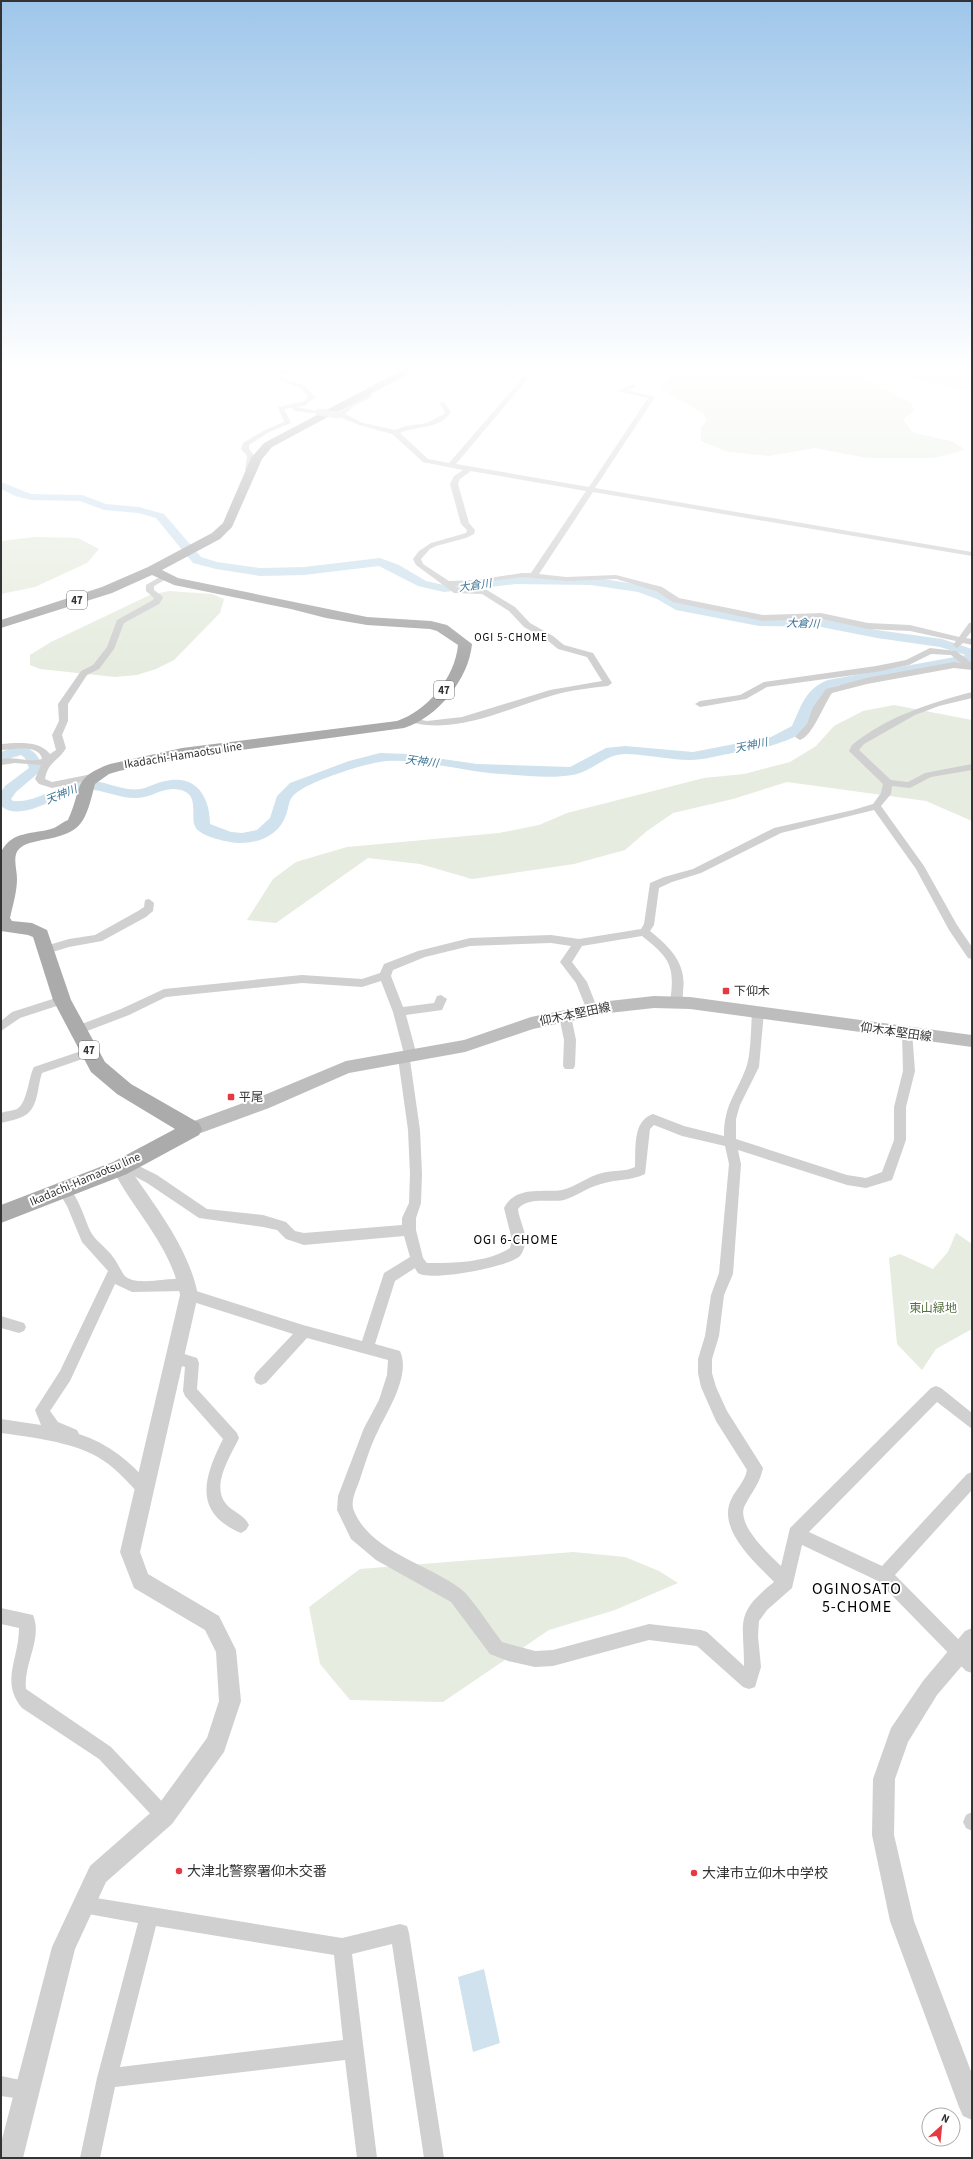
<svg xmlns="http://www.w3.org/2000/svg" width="973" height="2159" viewBox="0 0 973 2159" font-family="'Source Sans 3','Noto Sans JP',sans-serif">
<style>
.green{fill:#e6ecdf}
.water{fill:#cfe2ee}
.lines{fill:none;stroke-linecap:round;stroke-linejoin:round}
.river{fill:#cfe2ee;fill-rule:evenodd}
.minor{fill:#d0d0d0;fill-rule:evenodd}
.tertiary{fill:#d0d0d0;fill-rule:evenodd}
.secondary{fill:#bdbdbd;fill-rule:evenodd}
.primary{fill:#ababab;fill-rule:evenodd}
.minor-bridge{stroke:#d0d0d0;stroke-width:7}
.poi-dot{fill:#e63946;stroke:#fff;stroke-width:1.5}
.labels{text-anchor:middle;stroke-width:4;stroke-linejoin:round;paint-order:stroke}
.far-water-label{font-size:11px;font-style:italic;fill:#3f7597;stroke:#fff}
.shield{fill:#fff;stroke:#707070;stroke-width:1}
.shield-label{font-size:11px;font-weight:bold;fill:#333}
.far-neighbourhood-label{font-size:11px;letter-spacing:1px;fill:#000;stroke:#fff}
.street-label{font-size:12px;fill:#333;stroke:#fff}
.poi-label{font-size:12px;fill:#333;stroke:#fff;text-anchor:start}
.park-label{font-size:12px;fill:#56703f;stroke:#fff}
.neighbourhood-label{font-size:13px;letter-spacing:1px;fill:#000;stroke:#fff}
.near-poi-label{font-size:14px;fill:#333;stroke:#fff;text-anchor:start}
.near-neighbourhood-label{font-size:16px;letter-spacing:1px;fill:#000;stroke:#fff}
</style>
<rect width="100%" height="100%" fill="#fff"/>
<g class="green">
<path d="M1,367H199L1,375Z"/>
<path d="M804,367L849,372L912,403L914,411L903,419L912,432L954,442L965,450L934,458H867L815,448L769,456L725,451L701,441V427L707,420L703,413L661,389L668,379L677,377H707L709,373L735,368Z"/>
<path d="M858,367H972V391Z"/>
<path d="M35,537L78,538L99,549L87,563L35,587L1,594V541Z"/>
<path d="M169,591L212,594L224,599L220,613L174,660L156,669L137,675L115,677L40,669L30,665V655L51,642L150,595Z"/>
<path d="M894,705L972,720V821L926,801L787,782L733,799L673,813L647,831L625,850L574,864L472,879L420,864L368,858L276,923L247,920L273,879L296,862L347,847L499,833L539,825L567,813L704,778L744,774L790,762L816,746L834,726L863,711Z"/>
<path d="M956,1233L972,1244V1329L936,1349L922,1370L897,1344L889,1258L900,1254L933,1269L948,1252Z"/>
<path d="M573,1552L625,1557L659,1571L678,1583L615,1610L549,1630L443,1702L350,1700L320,1664L309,1607L360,1569Z"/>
</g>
<path class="water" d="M484,1969L500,2043L473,2052L458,1977Z"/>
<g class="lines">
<path class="river" d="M1,482L31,494L82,495L106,504L139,507L164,514L201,557L217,562L260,568L304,567L380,558L399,565L426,581L444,585L516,577H591L641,585L666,594L680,603L759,618L821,619L877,630L942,639L972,649V662L836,686C811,696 818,713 804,730C799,736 786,741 779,743C763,749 744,750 728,754C716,756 703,760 690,760C668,760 646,754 624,754C604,755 592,772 572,775C550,779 524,775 501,774C462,772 411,755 374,763C355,767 308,782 295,794C288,799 289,808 286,815C279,835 260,843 240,843C230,843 202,837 196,828C188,817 204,790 173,789C160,789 150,798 137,798C116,799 97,785 76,791C57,796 20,823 1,806V792L5,786L29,768L25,758L21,755L1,761V752C21,743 37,746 43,769L16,792L11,799L13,801C38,803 58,784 82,781C102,778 120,792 140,789C148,788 157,782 166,781C196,774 210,797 210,824L231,832L242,833L257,830L270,818L277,796L290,783L349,761L380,753L408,754L477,764L570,767L606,748L625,746L693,752L771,737L792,726C802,705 805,689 828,680L966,655L940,647L877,638L821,627L759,626L676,610L657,599L638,592L591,585L516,584L444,592L418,586L379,566L304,575L260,576L216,569L193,563L156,518L138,513L104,510L80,501L31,500L15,496L1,489Z"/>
<g class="minor">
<path d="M324,367L288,372L282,376L284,378L305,386L315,397L306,405L297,407L322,412L319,414L295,411L292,408L284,409L291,423L269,432L249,445V449L255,456L252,467L256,469L252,471L245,470L247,456L241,449L243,443L265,430L284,422L278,407L302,402L308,397L301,388L279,380L277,374L286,368Z"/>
<path d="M524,376L529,377L456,464L589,487L648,398L617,391L633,384L635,385V387L627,390L655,397L595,488L972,552V556L593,492L539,574L566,577L616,575L662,587L679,598L763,615L821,613L868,623L910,625L959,637L969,623L972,622V631L966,638L972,639V645L963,643L957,648L953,645L956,641L910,631L868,629L821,619L763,621L673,602L656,591L616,579L566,581L522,577L455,586L459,589L487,590L515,607L530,623L553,636L564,645L593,653L612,683L608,686C590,688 571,690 554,695C507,708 459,735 410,722V718L427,721L462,717L550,690L602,681L587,657L558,649L547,640L524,627L509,611L482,594L454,593L416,565L413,559L419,551L431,543L466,533L467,530L461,524L450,484L454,476L463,470L423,462L392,434L359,425L335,415L350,404L365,396L364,393L372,395V397L354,406L345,414L363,423L395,430L406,426L427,423L444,414L445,412L439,403L444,402L451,412C440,430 417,425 400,433L428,459L449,463ZM471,471L586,491L531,573H522L477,580L449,581L423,564L421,559L430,549L436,546L466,538L474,534L475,530L469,523L458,484L460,479Z"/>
<path d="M163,575L170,577L154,586V590L162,596L163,598L159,604L124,623L114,649L99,669L87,675L68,704V721L62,735L66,748C59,761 48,761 45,779L52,782L92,774L95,775V779L52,788L39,784L35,779L41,765L15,763L1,765V759C15,756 29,763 42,759C40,744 12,749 1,750V744C17,743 39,740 50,754L56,750L52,735L59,721L58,704L81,671L93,665L107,647L117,620L153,600L154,598L146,591V585Z"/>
<path d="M930,648L956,651L972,663V670L954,668L867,684L832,693C824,704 812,737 800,740L795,737L807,724L813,707L826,689L866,678L954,662L961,663L951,655L931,654L909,665L876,672L767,687L746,699L700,707L695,704L700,701L740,695L764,682L876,666L906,660Z"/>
<path d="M972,692V698L939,706L915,715L864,744L859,750L891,780L908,782L925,773L972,764V770L931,777L910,788L892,786L891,794L881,806L924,866L957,925L972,947V959L968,958L949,930L916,869L874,810L781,833L701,873L672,882L659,888L654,925L650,931C670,947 687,964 683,991C683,996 683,1001 680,1006L676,1007L670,1003C675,966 671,959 642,936L582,946L572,962L587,982L598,1010L592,1014L588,1013L576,983L560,962L571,946L551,943L470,946L425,957L393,970L391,976L403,1007L434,1003L437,996L441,995L447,999L442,1010L406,1015L417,1056L415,1059L410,1060L420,1130L422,1174L421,1203L416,1218V1230L423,1258L427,1263C454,1263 486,1263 510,1248L512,1240L504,1208C516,1185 542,1193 562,1190C576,1187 588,1176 602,1173C613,1170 625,1172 635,1167C636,1149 632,1121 653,1114L684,1126L724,1136C724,1104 736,1095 746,1068C751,1056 751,1027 752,1012L758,1008L764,1012L759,1067L740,1105L736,1119V1139L847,1175L866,1178L882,1172L894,1140V1107L903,1071L902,1034L904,1031H912L915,1071L906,1107V1140L892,1180L866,1188L847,1185L738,1150L741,1164L733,1274L724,1295L719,1336L712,1359V1373L716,1387L727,1411L763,1468C760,1483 752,1492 745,1505C735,1524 769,1554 781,1566L790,1528L931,1388L936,1386L941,1388L972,1413V1429L937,1402L809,1532L882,1566L967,1474L972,1472V1490L895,1575L972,1653V1673L966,1671L878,1581L802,1545L792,1588L767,1610L759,1621L758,1636L761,1667L755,1687L749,1689L743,1687L697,1646L649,1640L553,1666L535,1667L508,1661L490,1654L451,1602L376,1560L351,1539L337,1510L338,1496L364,1428L379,1400L387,1375L388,1360L307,1338L266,1383L261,1385L256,1383L254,1378L256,1373L293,1334L184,1299L182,1295L184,1291L132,1292L115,1284L70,1381L50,1411L58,1422L77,1430L79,1434C109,1444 130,1461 150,1485L153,1490L150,1495L145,1498L140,1495C127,1481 114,1466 96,1456C71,1442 30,1437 1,1433V1419L41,1425L35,1410L60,1371L108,1271L82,1242L67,1206L57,1189L58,1185C75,1179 85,1223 92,1234C98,1243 107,1248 113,1257C117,1262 120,1269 124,1275C136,1289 177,1274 193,1280L195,1284L190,1289L303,1325L362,1341L384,1273L410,1257L404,1236L304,1245L286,1239L277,1230L263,1227L199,1218L147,1183L121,1169L119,1165L121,1161L125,1160L129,1161L157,1175L207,1209L263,1215L286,1222L295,1231L304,1233L402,1225V1218L409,1203L410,1174L408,1130L398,1058L400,1055L404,1054L393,1012L381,981L362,987L302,983L166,997L129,1015L82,1033H74L72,1030L74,1027L121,1009L164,989L302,975L362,979L380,973L384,964L418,951L470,938L551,935L579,939L641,929L644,924L650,883L664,877L693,869L774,828L853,810L873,804L881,793L883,784L851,753L849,751L852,745C886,717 930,703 972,692ZM654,1125L682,1136L725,1146L729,1164L719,1273L711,1295L705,1336L698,1359V1373L701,1387L716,1421L747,1470C745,1482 734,1491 730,1502C719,1532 756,1563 774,1582C734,1614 744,1620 744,1666L707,1632L701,1630L649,1624L553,1650L535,1651L502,1642C492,1629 472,1598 461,1589C428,1564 371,1552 354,1511C350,1502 356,1490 359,1482C365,1465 370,1446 378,1431C388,1410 411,1375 400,1351L375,1344L395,1281L415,1268C415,1269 418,1273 418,1273C430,1282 509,1267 520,1256C522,1254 524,1248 525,1245C528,1235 519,1220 518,1209C528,1196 550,1203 564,1200C577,1196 588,1187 601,1184C616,1179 631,1181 645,1174L650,1129Z"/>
<path d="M149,899L154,903L153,911L146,917L102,941L69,947L46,954L41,950L42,947L69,939L95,935L138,911L144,907L145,900Z"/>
<path d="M62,996L66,997L68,1000L66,1003L20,1018L1,1031V1021L12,1012Z"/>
<path d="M565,1012L571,1016L576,1040L575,1066L573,1069H565L563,1066L564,1040L559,1016Z"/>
<path d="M90,1048L96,1052L94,1055L42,1073C37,1087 39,1110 22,1117C15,1120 8,1121 1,1123V1113C6,1111 12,1111 17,1109C28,1102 28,1078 34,1067Z"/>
<path d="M1,1316L24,1323L26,1327L24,1331L19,1333L1,1328Z"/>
<path d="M175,1351L197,1358L199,1363L197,1389L237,1433L239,1438C231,1456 208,1488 229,1507C236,1513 245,1516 249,1525L246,1530L241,1533C192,1512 204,1477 223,1439L185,1396L183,1391L185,1367L170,1363L168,1358L170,1353Z"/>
<path d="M1,1608L33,1615C43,1639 23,1664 26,1689L111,1747L170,1810L173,1816L170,1822L164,1825L158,1822L99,1759L22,1708C0,1682 19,1659 19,1628L1,1624Z"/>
<path d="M972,1812V1831L966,1828L963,1822L966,1815Z"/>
<path d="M84,1896L342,1938L400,1924L407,1926L409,1933L444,2158H424L392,1944L352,1954L377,2158H357L345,2060L115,2087L100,2158H80L97,2078L138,1923L77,1912L75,1905L77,1898ZM156,1926L334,1955L343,2040L120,2067Z"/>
<path d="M1,2076L35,2083L38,2090L35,2097L28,2100L1,2096Z"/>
</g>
<g class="tertiary">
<path d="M120,1161L126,1163C153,1204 188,1245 198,1295L140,1552L148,1574L219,1616L236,1650L241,1701L224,1752L172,1824L106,1882L75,1949L23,2158H1V2143L52,1947L90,1866L156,1808L207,1738L219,1701L216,1652L205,1630L134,1588L120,1552L180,1295C171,1245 134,1212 112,1168L114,1163Z"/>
<path d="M972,1628V1654L937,1695L908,1742L895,1779L894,1835L914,1921L972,2074V2120L963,2116L959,2107L890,1921L872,1835L873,1779L891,1728L923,1681L965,1631Z"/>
</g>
<path class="secondary" d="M654,996L690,997L972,1035V1047L690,1009L654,1008L609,1013L533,1029L465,1052L349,1073L269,1108L198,1134L192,1136L186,1134L183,1129L186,1124L257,1098L346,1061L464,1040L531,1017L609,1001Z"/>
<path class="primary" d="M408,367H421L272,447L262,459L232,527L220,539L162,570L178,578L367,617L431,621L447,625L472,644C469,679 437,718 404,728L182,758L119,771L109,774L95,784C85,823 83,833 42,840C34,842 25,843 19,849C12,856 17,869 17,879C17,891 13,905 10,918L12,921L32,923L47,930L71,1000L105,1062L131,1084L199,1123L202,1129L199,1135L127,1174L1,1223V1205L113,1162L175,1129L117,1094L91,1072L53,1000L33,937L28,935L1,931V852C12,830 33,835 54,828C58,826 63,822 68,820C83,789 71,778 110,764L182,748L397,721C427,711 455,678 458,645L437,631L430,629L367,625L326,618L291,609L174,585L152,575L112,593L1,628V620L102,587L148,567L212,533L223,523L251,458L264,443Z"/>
<path class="minor-bridge" d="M319,412L338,415"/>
</g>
<linearGradient id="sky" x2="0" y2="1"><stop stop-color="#9ec6ea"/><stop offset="0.55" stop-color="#fff"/><stop offset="1" stop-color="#fff" stop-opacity="0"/></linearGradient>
<rect width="973" height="669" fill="url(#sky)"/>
<g class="poi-dot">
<rect x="722" y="987" width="8" height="8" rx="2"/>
<rect x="227" y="1093" width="8" height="8" rx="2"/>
<circle cx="179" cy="1871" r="4"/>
<circle cx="694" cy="1873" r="4"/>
</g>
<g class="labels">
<g class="far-water-label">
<text transform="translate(475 585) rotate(-8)" y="4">大倉川</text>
<text transform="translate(803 623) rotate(2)" y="4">大倉川</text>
<text transform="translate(751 745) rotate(-12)" y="4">天神川</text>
<text transform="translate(422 761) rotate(7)" y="4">天神川</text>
<text transform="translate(61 794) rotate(-22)" y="4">天神川</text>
</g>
<g class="shield">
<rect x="67" y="591" width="20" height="18" rx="3"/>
<rect x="434" y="681" width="20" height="18" rx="3"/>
<rect x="79" y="1041" width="20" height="18" rx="3"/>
</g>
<g class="shield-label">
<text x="77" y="604">47</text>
<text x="444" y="694">47</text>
<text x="89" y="1054">47</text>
</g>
<g class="far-neighbourhood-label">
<text x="511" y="641">OGI 5-CHOME</text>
</g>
<g class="street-label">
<text transform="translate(183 755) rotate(-9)" y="4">Ikadachi-Hamaotsu line</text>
<text transform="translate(575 1014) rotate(-12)" y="4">仰木本堅田線</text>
<text transform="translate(896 1032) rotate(8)" y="4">仰木本堅田線</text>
<text transform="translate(85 1179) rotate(-23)" y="4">Ikadachi-Hamaotsu line</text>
</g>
<g class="poi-label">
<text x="734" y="995">下仰木</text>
<text x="239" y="1101">平尾</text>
</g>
<g class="park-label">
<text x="933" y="1312">東山緑地</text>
</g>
<g class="neighbourhood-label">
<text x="516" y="1244">OGI 6-CHOME</text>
</g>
<g class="near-poi-label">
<text x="187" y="1876">大津北警察署仰木交番</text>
<text x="702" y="1878">大津市立仰木中学校</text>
</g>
<g class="near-neighbourhood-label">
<text x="857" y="1594">OGINOSATO<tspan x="857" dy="18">5-CHOME</tspan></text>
</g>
</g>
<rect width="973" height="2159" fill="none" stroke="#333333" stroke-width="4"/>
<g transform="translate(941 2127) rotate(27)"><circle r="19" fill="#ffffff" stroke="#adadad"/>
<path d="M0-3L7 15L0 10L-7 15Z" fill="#e63946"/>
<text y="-6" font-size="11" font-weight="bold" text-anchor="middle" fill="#333333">N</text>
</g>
</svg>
